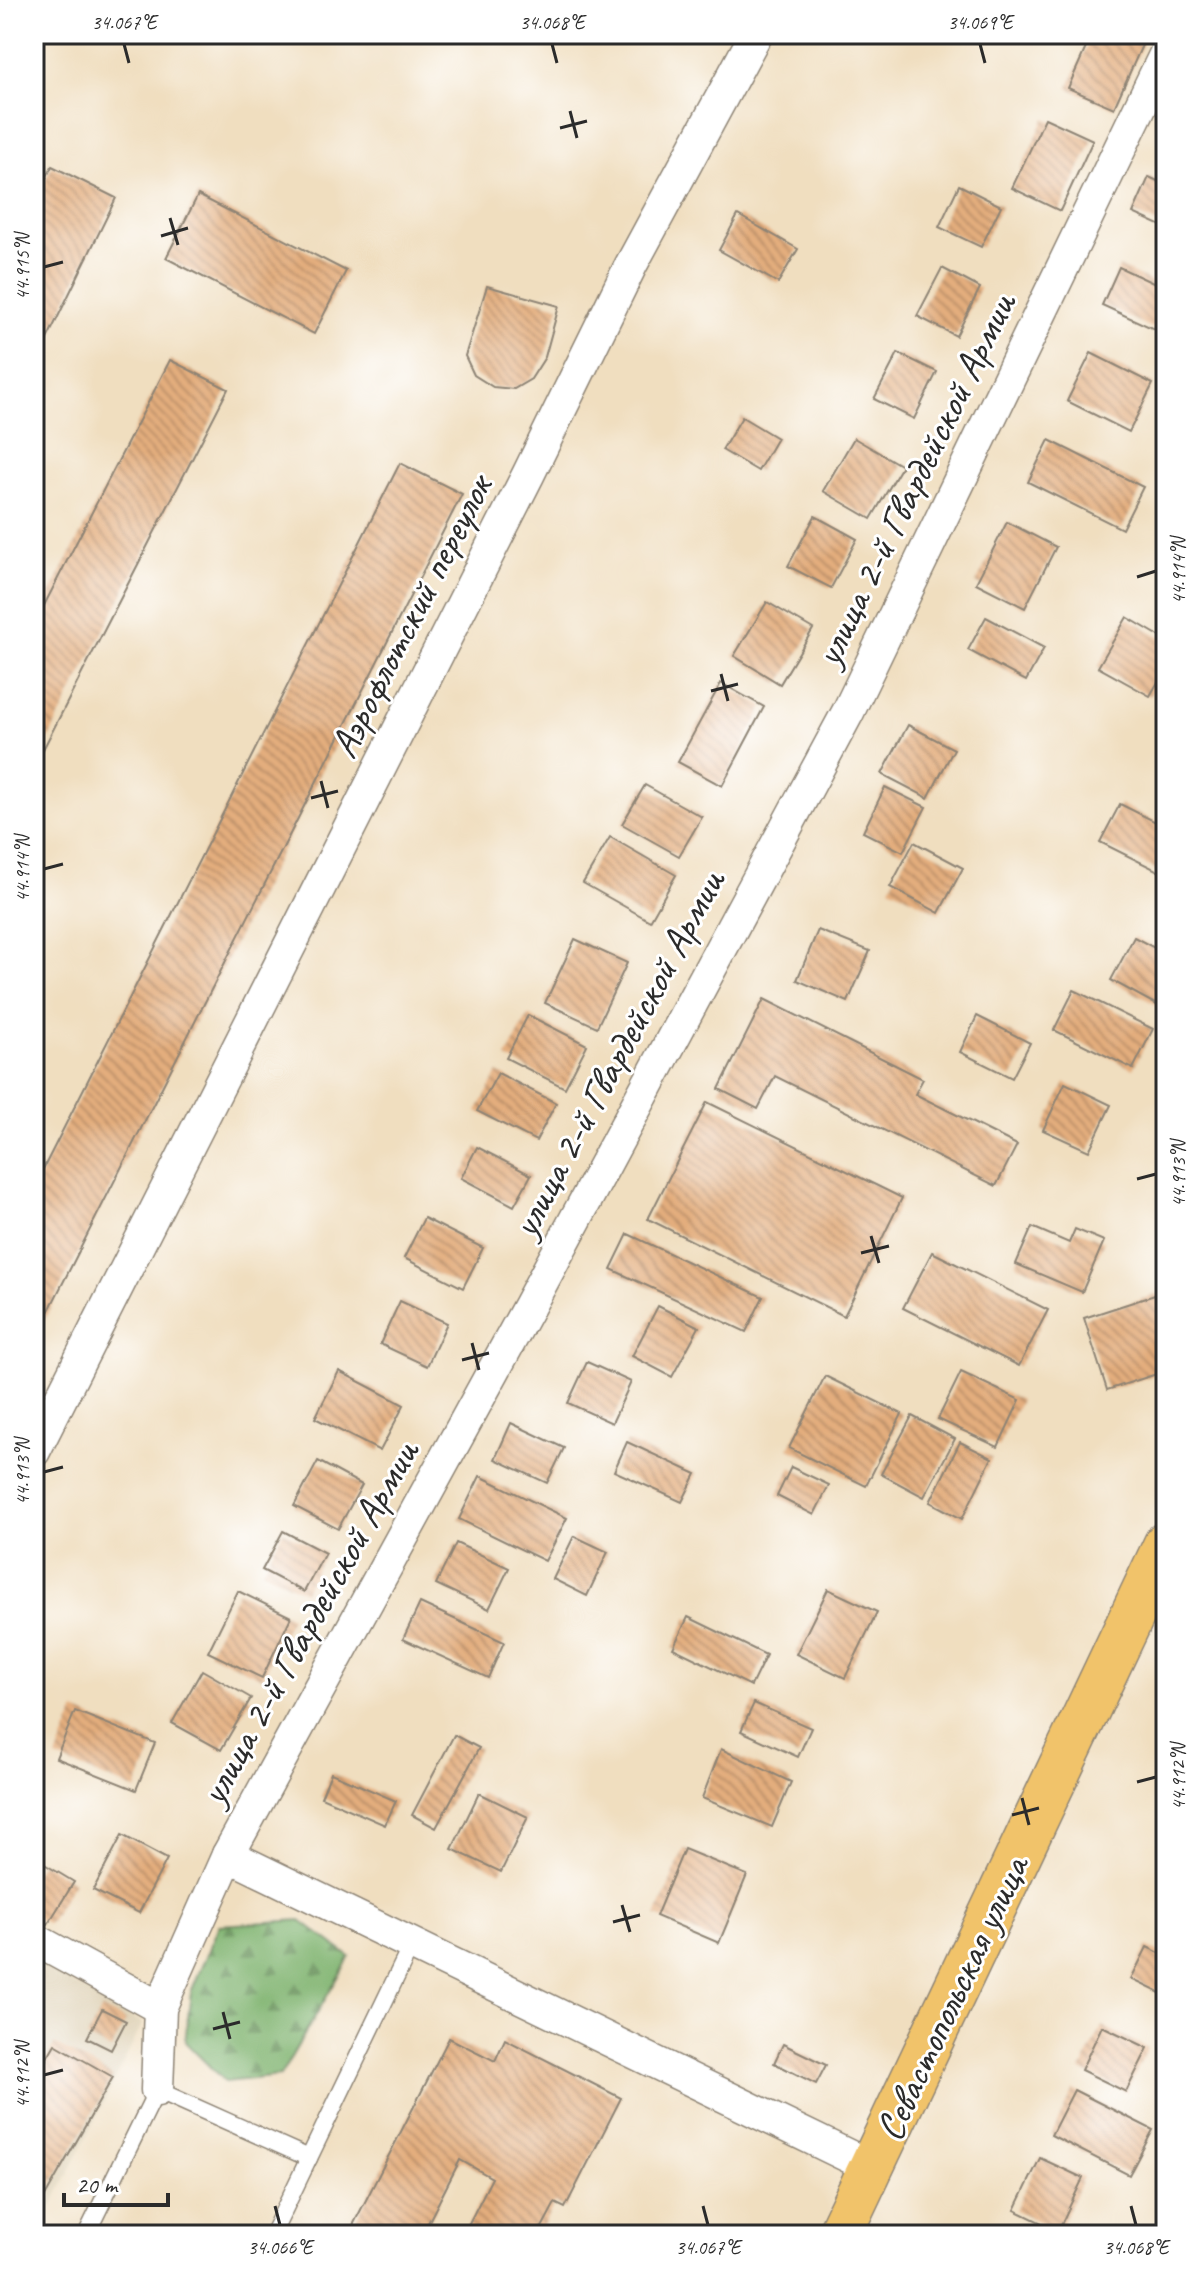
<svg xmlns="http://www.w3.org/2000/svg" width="1200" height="2269" viewBox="0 0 1200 2269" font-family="Caveat,sans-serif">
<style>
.built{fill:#ddcfb1}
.forest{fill:url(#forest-firs);stroke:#56704e;stroke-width:2}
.building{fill:url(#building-back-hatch)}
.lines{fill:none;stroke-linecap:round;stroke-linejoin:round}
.lane-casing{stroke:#8e8475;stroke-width:19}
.street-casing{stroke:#8e8475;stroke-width:35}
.primary-casing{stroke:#8e8475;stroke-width:47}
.lane{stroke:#fff;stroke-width:16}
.street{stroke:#fff;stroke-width:32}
.primary{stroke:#f1c36a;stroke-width:44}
.ticks{fill:none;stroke:#2b2b2b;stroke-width:3}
.labels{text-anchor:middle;stroke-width:6;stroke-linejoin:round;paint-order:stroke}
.street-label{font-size:40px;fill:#2b2b2b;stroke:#fff}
.neatline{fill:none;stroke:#2b2b2b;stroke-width:3}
.ticks-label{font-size:20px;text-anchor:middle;fill:#2b2b2b}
</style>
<defs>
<pattern id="forest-firs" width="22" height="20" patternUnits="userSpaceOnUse" patternTransform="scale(2)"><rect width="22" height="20" fill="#80b470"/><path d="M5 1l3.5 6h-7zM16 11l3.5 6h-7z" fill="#69935c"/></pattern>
<pattern id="building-back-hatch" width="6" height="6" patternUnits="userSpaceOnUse" patternTransform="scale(2)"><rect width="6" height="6" fill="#e3ad7d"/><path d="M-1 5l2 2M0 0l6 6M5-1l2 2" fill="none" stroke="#b88d67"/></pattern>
</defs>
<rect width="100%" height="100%" fill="#fff"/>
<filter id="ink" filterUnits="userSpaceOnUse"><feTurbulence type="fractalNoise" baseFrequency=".0125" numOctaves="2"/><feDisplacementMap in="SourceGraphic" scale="16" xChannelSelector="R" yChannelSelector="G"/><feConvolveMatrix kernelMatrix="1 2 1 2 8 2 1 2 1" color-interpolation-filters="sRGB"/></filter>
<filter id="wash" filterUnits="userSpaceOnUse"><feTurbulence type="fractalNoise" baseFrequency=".006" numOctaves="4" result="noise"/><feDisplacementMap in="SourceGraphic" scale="32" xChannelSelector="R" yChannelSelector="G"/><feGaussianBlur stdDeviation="1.8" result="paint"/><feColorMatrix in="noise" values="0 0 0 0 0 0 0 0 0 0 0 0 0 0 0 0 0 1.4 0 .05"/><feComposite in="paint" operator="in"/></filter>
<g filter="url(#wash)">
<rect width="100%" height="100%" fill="#f0debf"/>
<path class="built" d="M34,1961L143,2023L38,2235H34Z"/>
<path class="forest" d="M301,1920L350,1957L280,2076L225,2082L185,2042L191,1992L219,1925Z"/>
<g id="blocks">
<g class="building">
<path d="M1092,34H1147L1114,108L1068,88Z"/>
<path d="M1045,118L1093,140L1060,211L1012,188Z"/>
<path d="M52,166L116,198L34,366V203Z"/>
<path d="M1149,177L1166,185V228L1133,213Z"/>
<path d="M959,185L1001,206L981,247L939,227Z"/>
<path d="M198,195L346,271L314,334L166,258Z"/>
<path d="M738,215L798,249L778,283L719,250Z"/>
<path d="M1119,267L1166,289V302L1154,329L1102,305Z"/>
<path d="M942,268L980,288L956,336L917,316Z"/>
<path d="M487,286L559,306L545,357L531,379L514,389L493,387L474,375L465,356Z"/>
<path d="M898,353L937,372L914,419L874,399Z"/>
<path d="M1091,353L1153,384L1129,432L1067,401Z"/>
<path d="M170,360L228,389L34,767V625Z"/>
<path d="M742,417L777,438L758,471L722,450Z"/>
<path d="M854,438L902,466L871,519L823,491Z"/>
<path d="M1049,440L1143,487L1122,529L1028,482Z"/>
<path d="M400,463L462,494L34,1340V1187Z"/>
<path d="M815,516L857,539L831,588L788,566Z"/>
<path d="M1007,522L1056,547L1025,608L976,583Z"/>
<path d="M767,602L813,629L780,684L734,656Z"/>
<path d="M986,617L1044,648L1026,681L968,650Z"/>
<path d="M1127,617L1166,640V668L1150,696L1098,667Z"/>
<path d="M721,683L764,707L722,786L678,762Z"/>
<path d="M908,725L954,749L928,798L882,774Z"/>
<path d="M645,785L702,817L679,856L622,824Z"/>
<path d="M885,787L926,807L903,852L863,832Z"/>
<path d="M1120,804L1166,827V875L1100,842Z"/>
<path d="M610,837L676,875L650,921L583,883Z"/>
<path d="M914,842L963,868L939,913L890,887Z"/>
<path d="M818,930L870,951L848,1002L797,980Z"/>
<path d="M1134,937L1166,954V1010L1111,980Z"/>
<path d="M575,939L627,963L597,1027L545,1003Z"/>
<path d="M1074,990L1153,1029L1133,1069L1054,1030Z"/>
<path d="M764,999L923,1079L915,1094L1017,1145L996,1186L775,1076L758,1109L719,1089Z"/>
<path d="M528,1015L587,1045L565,1088L506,1058Z"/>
<path d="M977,1016L1030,1043L1012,1078L960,1052Z"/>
<path d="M498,1073L556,1103L536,1141L477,1111Z"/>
<path d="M1065,1083L1111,1105L1089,1151L1043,1130Z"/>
<path d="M707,1102L902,1198L844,1316L648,1219Z"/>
<path d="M477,1147L531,1175L514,1206L461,1178Z"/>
<path d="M424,1218L483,1248L463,1288L404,1258Z"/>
<path d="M1032,1227L1069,1243L1075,1229L1104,1241L1082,1292L1016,1264Z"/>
<path d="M628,1234L763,1297L746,1332L611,1269Z"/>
<path d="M932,1252L1048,1310L1019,1366L903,1308Z"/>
<path d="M1164,1292L1166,1299V1371L1107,1390L1084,1318Z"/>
<path d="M400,1301L447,1323L427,1366L380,1344Z"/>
<path d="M658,1306L699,1327L672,1377L632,1356Z"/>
<path d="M587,1362L631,1382L612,1423L568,1403Z"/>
<path d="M339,1371L404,1405L380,1451L315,1418Z"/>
<path d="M961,1372L1020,1400L998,1447L938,1419Z"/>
<path d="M825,1376L902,1414L866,1486L789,1448Z"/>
<path d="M912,1416L955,1439L924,1497L881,1474Z"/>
<path d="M511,1423L564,1448L547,1483L495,1459Z"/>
<path d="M627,1442L696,1474L682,1502L614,1471Z"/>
<path d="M960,1442L992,1458L962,1519L930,1502Z"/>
<path d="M318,1461L362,1485L338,1529L294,1506Z"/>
<path d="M791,1467L829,1485L814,1515L777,1496Z"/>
<path d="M480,1476L567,1518L545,1561L459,1519Z"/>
<path d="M283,1531L325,1553L304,1592L262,1570Z"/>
<path d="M574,1536L608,1552L587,1596L553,1579Z"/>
<path d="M456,1543L509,1568L489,1609L436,1584Z"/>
<path d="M828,1589L877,1612L845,1678L796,1654Z"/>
<path d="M238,1591L291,1617L262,1678L208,1652Z"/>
<path d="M420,1603L504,1642L488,1678L403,1639Z"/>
<path d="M688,1617L766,1655L751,1686L673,1648Z"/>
<path d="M202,1670L251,1698L221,1750L172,1723Z"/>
<path d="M754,1703L811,1728L798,1757L741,1731Z"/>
<path d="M75,1711L155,1743L136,1790L56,1758Z"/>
<path d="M454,1735L479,1748L436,1828L412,1815Z"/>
<path d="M721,1749L791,1782L772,1827L702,1798Z"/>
<path d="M331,1773L396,1801L385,1825L321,1797Z"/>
<path d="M479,1793L528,1817L501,1872L452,1849Z"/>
<path d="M122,1835L167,1859L139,1913L93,1890Z"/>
<path d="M684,1849L747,1875L719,1943L656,1916Z"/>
<path d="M41,1862L74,1882L48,1924L34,1916V1874Z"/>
<path d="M1147,1947L1166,1956V1996L1131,1979Z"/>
<path d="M102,2009L126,2021L111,2050L87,2038Z"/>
<path d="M1102,2026L1148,2048L1126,2092L1081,2070Z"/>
<path d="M449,2038L495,2061L505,2039L621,2098L565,2208L555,2203L538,2235H463L492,2178L460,2160L422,2235H348Z"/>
<path d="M55,2044L113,2077L34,2216V2055L45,2061Z"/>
<path d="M783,2044L826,2065L816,2084L774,2063Z"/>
<path d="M1074,2090L1153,2130L1129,2175L1051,2135Z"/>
<path d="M1040,2158L1083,2178L1058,2231L1015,2210Z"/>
</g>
</g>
</g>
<g filter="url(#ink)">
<use href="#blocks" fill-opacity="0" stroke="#8e8475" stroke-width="2"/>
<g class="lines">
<defs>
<g id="lane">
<path d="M86,2235L157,2090L309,2158"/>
<path d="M272,2235L412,1944"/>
</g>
<g id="street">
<path d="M34,1451L528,475L631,265L756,34"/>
<path d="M228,1855L871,2167"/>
<path d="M34,1939L160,2008"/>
<path d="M157,2090L160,2008L228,1855L529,1306L848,712L1166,53"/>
</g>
<path id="primary" d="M839,2235L1166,1544"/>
</defs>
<use href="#lane" class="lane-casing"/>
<use href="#street" class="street-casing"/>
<use href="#primary" class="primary-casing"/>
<use href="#lane" class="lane"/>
<use href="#street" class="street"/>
<use href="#primary" class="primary"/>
</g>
</g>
<path class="ticks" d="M124,44L129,63M552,44L557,63M980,44L985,63M570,111L577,138M560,128L587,121M170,218L178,245M161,236L188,228M44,267L63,262M1137,577L1156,571M721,674L728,701M711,691L738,684M321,781L328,808M311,798L338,791M44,869L63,864M1137,1179L1156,1174M871,1236L879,1263M861,1253L889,1246M472,1343L479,1370M462,1360L489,1353M44,1472L63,1467M1137,1782L1156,1777M1022,1798L1029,1825M1012,1815L1039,1808M622,1905L630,1932M613,1922L640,1915M223,2012L230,2039M213,2029L240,2022M44,2075L63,2070M275,2206L280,2225M703,2206L708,2225M1131,2206L1136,2225"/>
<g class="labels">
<g class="street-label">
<text transform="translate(914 479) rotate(-64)" y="14">улица 2-й Гвардейской Армии</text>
<text transform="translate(410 616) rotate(-63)" y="14">Аэрофлотский переулок</text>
<text transform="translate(617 1053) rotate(-62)" y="14">улица 2-й Гвардейской Армии</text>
<text transform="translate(308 1622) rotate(-61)" y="14">улица 2-й Гвардейской Армии</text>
<text transform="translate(951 1998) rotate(-65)" y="14">Севастопольская улица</text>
</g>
</g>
<rect width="1200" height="2269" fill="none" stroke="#fff" stroke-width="88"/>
<path d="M64 2193v12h104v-12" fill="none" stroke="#2b2b2b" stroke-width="4"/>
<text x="76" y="2193" font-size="24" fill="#2b2b2b" stroke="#ffffff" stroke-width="6" paint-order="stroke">20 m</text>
<rect x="44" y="44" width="1112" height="2181" class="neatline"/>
<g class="ticks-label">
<text x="124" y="29">34.067°E</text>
<text x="552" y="29">34.068°E</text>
<text x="980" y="29">34.069°E</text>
<text transform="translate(22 267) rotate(-90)" y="7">44.915°N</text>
<text transform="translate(1178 571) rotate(-90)" y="7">44.914°N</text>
<text transform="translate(22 869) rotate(-90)" y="7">44.914°N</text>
<text transform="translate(1178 1174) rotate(-90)" y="7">44.913°N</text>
<text transform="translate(22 1472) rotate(-90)" y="7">44.913°N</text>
<text transform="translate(1178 1777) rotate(-90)" y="7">44.912°N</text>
<text transform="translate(22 2075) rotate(-90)" y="7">44.912°N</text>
<text x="280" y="2254">34.066°E</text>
<text x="708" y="2254">34.067°E</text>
<text x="1136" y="2254">34.068°E</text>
</g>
</svg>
